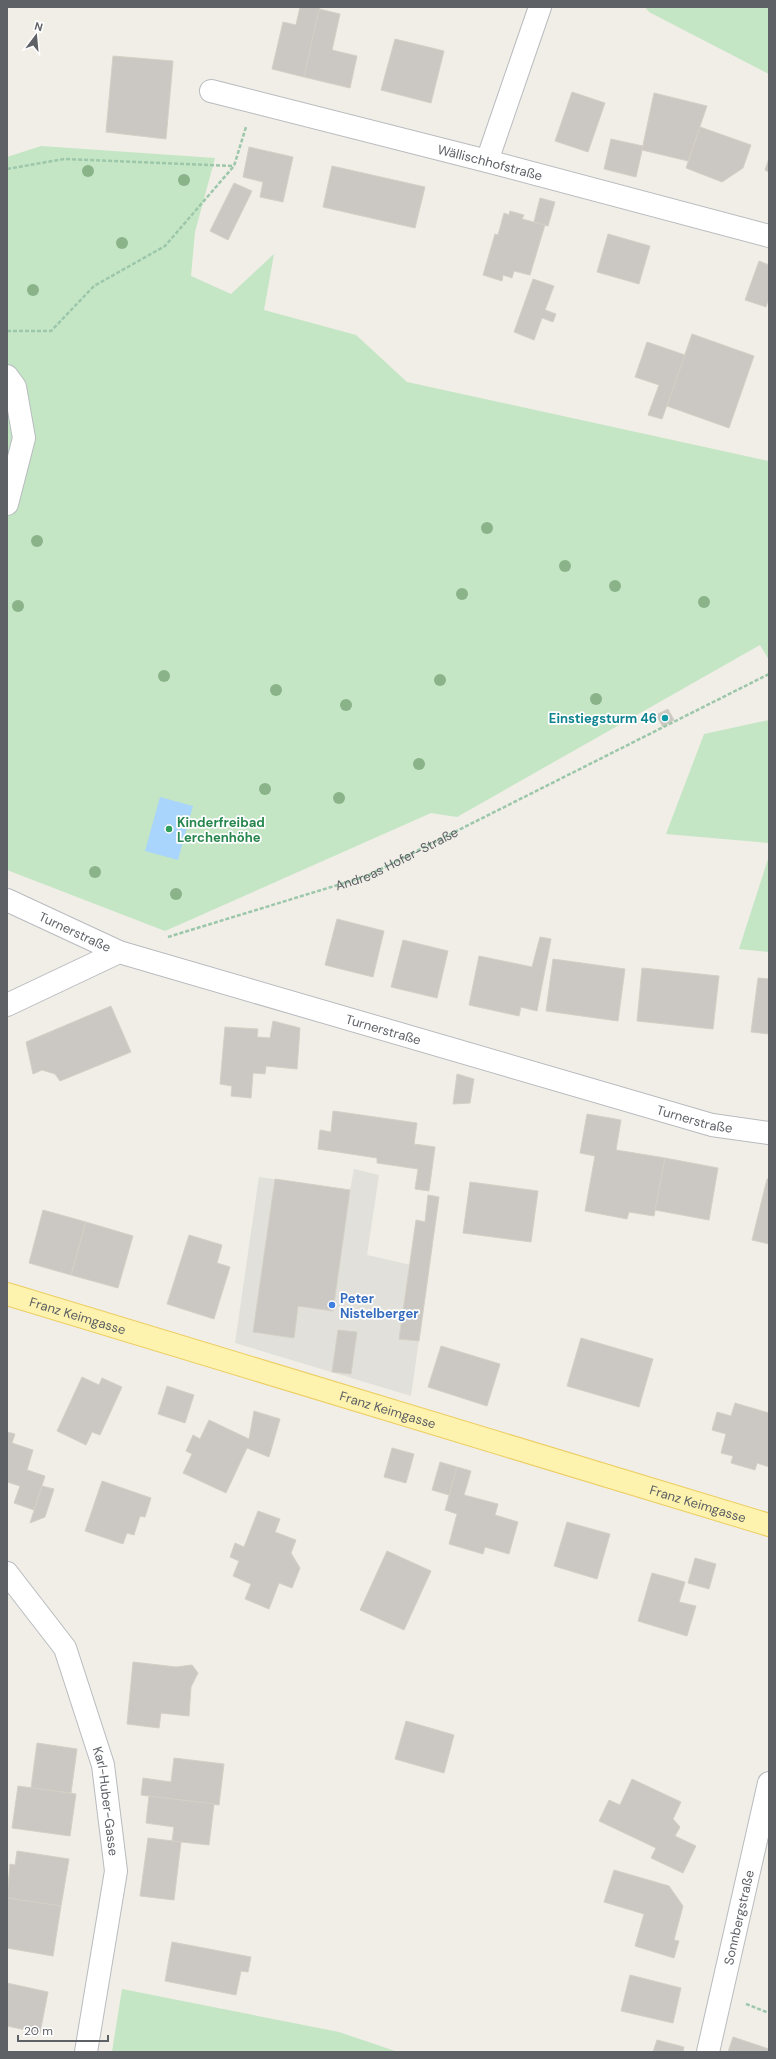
<svg xmlns="http://www.w3.org/2000/svg" width="776" height="2059" viewBox="0 0 776 2059" font-family="'DM Sans',sans-serif">
<style>
.industrial{fill:#e1e0da}
.green{fill:#c4e6c5}
.water{fill:#a9d4fc}
.building{fill:#cbc8c4;stroke:#d4d0c5}
.lines{fill:none;stroke-linecap:round;stroke-linejoin:round}
.minor-casing{stroke:#b8bbbf;stroke-width:24}
.major-casing{stroke:#edcd62;stroke-width:24}
.path{stroke:#9dc7ab;stroke-width:2.5;stroke-dasharray:4 2;stroke-linecap:butt}
.minor{stroke:#fff;stroke-width:22}
.major{stroke:#fdf3ae;stroke-width:22}
.tree{fill:#8bb38a}
.culture-dot{fill:#0f9aa8;stroke:#fff;stroke-width:1.5}
.leisure-dot{fill:#2e9e5b;stroke:#fff;stroke-width:1.5}
.shop-dot{fill:#3f7fe0;stroke:#fff;stroke-width:1.5}
.labels{text-anchor:middle;stroke-width:3.5;stroke-linejoin:round;paint-order:stroke}
.street-label{font-size:13px;fill:#5e6166;stroke:#fff}
.culture-label{font-size:13px;font-weight:bold;fill:#0d838f;stroke:#fff;text-anchor:end}
.leisure-label{font-size:13px;font-weight:bold;fill:#27864d;stroke:#fff;text-anchor:start}
.shop-label{font-size:13px;font-weight:bold;fill:#366cbe;stroke:#fff;text-anchor:start}
</style>
<rect width="100%" height="100%" fill="#f0eee6"/>
<path class="industrial" d="M354,1169L379,1175L367,1255L429,1269L411,1396L235,1343L259,1177L350,1190Z"/>
<g class="green">
<path d="M645,7H769V74L649,12Z"/>
<path d="M41,146L215,158L195,232L191,276L231,294L274,254L264,310L356,335L407,382L769,461V660L760,645L457,817L431,813L165,931L7,870V157Z"/>
<path d="M769,720V843L666,834L704,734Z"/>
<path d="M769,856V952L739,949Z"/>
<path d="M122,1989L339,2032L398,2052H112Z"/>
</g>
<path class="water" d="M160,797L193,806L178,860L145,851Z"/>
<g class="building">
<path d="M300,7H320L304,77L272,69L283,22L296,25Z"/>
<path d="M319,9L340,14L332,50L357,56L350,88L304,77Z"/>
<path d="M395,39L444,51L431,103L381,90Z"/>
<path d="M113,56L173,61L166,139L106,132Z"/>
<path d="M572,92L605,103L588,152L555,141Z"/>
<path d="M654,93L707,106L688,161L642,150Z"/>
<path d="M700,127L751,145L743,168L722,182L686,168Z"/>
<path d="M611,139L643,146L636,177L604,169Z"/>
<path d="M249,147L293,157L283,202L260,197L263,182L243,177Z"/>
<path d="M769,158V172L765,170Z"/>
<path d="M332,166L425,187L415,228L323,207Z"/>
<path d="M234,183L252,191L228,240L210,231Z"/>
<path d="M540,198L555,202L548,226L534,222Z"/>
<path d="M510,211L524,215L522,219L545,225L530,275L514,271L512,278L503,275L502,281L483,275L495,234L498,235L504,213L509,215Z"/>
<path d="M608,234L650,246L639,284L597,272Z"/>
<path d="M759,261L769,265V298L766,307L745,300Z"/>
<path d="M533,279L554,286L545,310L556,314L553,322L542,318L534,340L514,332Z"/>
<path d="M692,334L754,356L729,428L667,406Z"/>
<path d="M647,342L685,355L662,419L648,415L659,385L635,377Z"/>
<path d="M668,709L674,720L663,727L656,715Z"/>
<path d="M337,919L384,931L373,977L325,965Z"/>
<path d="M540,937L551,939L537,1011L521,1007L519,1016L469,1005L479,956L532,967Z"/>
<path d="M403,940L448,951L437,998L391,987Z"/>
<path d="M553,959L625,969L618,1021L546,1011Z"/>
<path d="M642,968L719,976L713,1029L637,1021Z"/>
<path d="M758,978L769,979V1034L751,1032Z"/>
<path d="M111,1006L131,1052L60,1081L55,1074L42,1070L33,1074L26,1042Z"/>
<path d="M273,1021L300,1028L297,1069L266,1066L265,1074L253,1073L251,1098L231,1096L232,1086L220,1084L225,1027L258,1029L257,1037L270,1038Z"/>
<path d="M457,1074L474,1079L470,1103L453,1104Z"/>
<path d="M333,1111L417,1123L414,1144L435,1147L429,1191L415,1189L418,1169L377,1163V1158L318,1149L320,1130L331,1132Z"/>
<path d="M587,1114L621,1120L616,1150L665,1158L654,1216L629,1212L627,1219L585,1211L595,1156L580,1153Z"/>
<path d="M665,1158L718,1168L709,1220L655,1210Z"/>
<path d="M275,1179L350,1190L333,1311L298,1306L294,1338L253,1332Z"/>
<path d="M767,1179H769V1244L752,1240Z"/>
<path d="M470,1182L538,1191L531,1242L463,1233Z"/>
<path d="M428,1195L439,1197L419,1341L399,1339L416,1220L425,1222Z"/>
<path d="M43,1210L86,1222L71,1275L29,1263Z"/>
<path d="M86,1222L133,1236L118,1288L71,1275Z"/>
<path d="M189,1235L222,1245L217,1263L230,1267L214,1319L167,1304Z"/>
<path d="M338,1330L357,1332L351,1374L332,1372Z"/>
<path d="M581,1338L653,1359L639,1407L567,1386Z"/>
<path d="M441,1346L500,1364L487,1406L428,1387Z"/>
<path d="M82,1377L99,1385L102,1378L122,1387L100,1435L92,1432L86,1445L57,1431Z"/>
<path d="M167,1386L194,1395L185,1423L158,1414Z"/>
<path d="M735,1403L769,1413V1467L757,1463L755,1470L731,1463L733,1456L721,1453L726,1434L712,1430L717,1412L731,1416Z"/>
<path d="M254,1411L280,1419L269,1457L247,1448L226,1493L183,1473L192,1454L186,1451L193,1435L200,1439L209,1420L249,1439Z"/>
<path d="M7,1432L15,1434L12,1443L33,1450L27,1470L45,1476L34,1510L14,1503L20,1486L7,1482Z"/>
<path d="M392,1448L414,1454L406,1483L384,1477Z"/>
<path d="M440,1462L457,1467L449,1495L432,1490Z"/>
<path d="M457,1467L471,1471L464,1495L498,1504L495,1515L518,1522L509,1554L485,1547L483,1554L449,1544L457,1514L445,1510Z"/>
<path d="M102,1481L151,1498L145,1517L140,1516L134,1535L127,1533L123,1544L85,1531Z"/>
<path d="M42,1486L54,1489L45,1517L30,1523Z"/>
<path d="M258,1511L280,1519L275,1532L296,1540L291,1553L300,1568L292,1588L279,1583L269,1609L245,1599L251,1584L233,1576L239,1561L230,1557L235,1543L244,1547Z"/>
<path d="M567,1522L610,1534L597,1579L554,1566Z"/>
<path d="M387,1551L431,1571L404,1630L360,1610Z"/>
<path d="M695,1558L716,1564L709,1589L688,1583Z"/>
<path d="M652,1573L685,1582L679,1602L696,1606L687,1636L638,1621Z"/>
<path d="M133,1662L176,1667L192,1665L198,1673L191,1687L189,1716L161,1713L159,1728L127,1724Z"/>
<path d="M406,1721L454,1735L444,1773L395,1759Z"/>
<path d="M37,1743L77,1749L71,1793L31,1788Z"/>
<path d="M174,1758L224,1764L219,1805L141,1795L143,1778L171,1782Z"/>
<path d="M632,1779L681,1802L673,1819L680,1827L675,1836L696,1846L683,1873L651,1858L656,1848L599,1821L609,1800L620,1805Z"/>
<path d="M18,1786L76,1794L70,1836L12,1828Z"/>
<path d="M149,1796L214,1804L209,1845L172,1841L174,1827L146,1823Z"/>
<path d="M148,1838L181,1842L174,1900L140,1896Z"/>
<path d="M17,1851L69,1859L61,1906L7,1898L10,1864L15,1865Z"/>
<path d="M614,1870L669,1886L683,1906L674,1940L679,1941L674,1958L635,1946L644,1914L604,1902Z"/>
<path d="M7,1898L61,1906L53,1956L7,1948Z"/>
<path d="M172,1942L251,1957L248,1972L241,1971L236,1995L165,1981Z"/>
<path d="M630,1975L681,1988L673,2023L621,2011Z"/>
<path d="M7,1983L48,1992L40,2033L7,2026Z"/>
<path d="M733,2037L769,2049V2052H728Z"/>
<path d="M657,2040L684,2047L683,2052H653Z"/>
</g>
<g class="lines">
<defs>
<g id="minor">
<path id="s2" d="M211,91L487,161L769,236"/>
<path d="M487,161L540,7"/>
<path d="M7,376L15,387L24,438L7,504"/>
<path id="s3" d="M7,900L119,952L712,1125L769,1133"/>
<path d="M7,1005L119,952"/>
<path id="s4" d="M7,1573L65,1648L103,1765L116,1871L86,2052"/>
<path id="s5" d="M708,2052L769,1783"/>
</g>
<g id="major">
<path id="s6" d="M7,1294L769,1525"/>
</g>
</defs>
<use href="#minor" class="minor-casing"/>
<use href="#major" class="major-casing"/>
<g class="path">
<path d="M7,169L64,159L234,166"/>
<path d="M7,331H51L94,286L165,246L234,166L246,127"/>
<path id="s1" d="M168,937L367,876L769,674"/>
<path d="M746,2004L769,2013"/>
</g>
<use href="#minor" class="minor"/>
<use href="#major" class="major"/>
</g>
<g class="tree">
<circle cx="88" cy="171" r="6"/>
<circle cx="184" cy="180" r="6"/>
<circle cx="122" cy="243" r="6"/>
<circle cx="33" cy="290" r="6"/>
<circle cx="487" cy="528" r="6"/>
<circle cx="37" cy="541" r="6"/>
<circle cx="565" cy="566" r="6"/>
<circle cx="615" cy="586" r="6"/>
<circle cx="462" cy="594" r="6"/>
<circle cx="704" cy="602" r="6"/>
<circle cx="18" cy="606" r="6"/>
<circle cx="164" cy="676" r="6"/>
<circle cx="440" cy="680" r="6"/>
<circle cx="276" cy="690" r="6"/>
<circle cx="596" cy="699" r="6"/>
<circle cx="346" cy="705" r="6"/>
<circle cx="419" cy="764" r="6"/>
<circle cx="265" cy="789" r="6"/>
<circle cx="339" cy="798" r="6"/>
<circle cx="95" cy="872" r="6"/>
<circle cx="176" cy="894" r="6"/>
</g>
<circle class="culture-dot" cx="665" cy="718" r="4"/>
<circle class="leisure-dot" cx="169" cy="829" r="4"/>
<circle class="shop-dot" cx="332" cy="1305" r="4"/>
<g class="labels">
<g class="street-label">
<text dy="5" stroke="none"><textPath href="#s2" startOffset="288">Wällischhofstraße</textPath></text>
<text dy="5" stroke="none"><textPath href="#s1" startOffset="242">Andreas Hofer-Straße</textPath></text>
<text dy="5" stroke="none"><textPath href="#s3" startOffset="75">Turnerstraße</textPath></text>
<text dy="5" stroke="none"><textPath href="#s3" startOffset="399">Turnerstraße</textPath></text>
<text dy="5" stroke="none"><textPath href="#s3" startOffset="723">Turnerstraße</textPath></text>
<text dy="5" stroke="none"><textPath href="#s6" startOffset="74">Franz Keimgasse</textPath></text>
<text dy="5" stroke="none"><textPath href="#s6" startOffset="398">Franz Keimgasse</textPath></text>
<text dy="5" stroke="none"><textPath href="#s6" startOffset="722">Franz Keimgasse</textPath></text>
<text dy="5" stroke="none"><textPath href="#s4" startOffset="254">Karl-Huber-Gasse</textPath></text>
<text dy="5" stroke="none"><textPath href="#s5" startOffset="138">Sonnbergstraße</textPath></text>
</g>
<g class="culture-label">
<text x="657" y="723">Einstiegsturm 46</text>
</g>
<g class="leisure-label">
<text x="177" y="827">Kinderfreibad<tspan x="177" dy="15">Lerchenhöhe</tspan></text>
</g>
<g class="shop-label">
<text x="340" y="1303">Peter<tspan x="340" dy="15">Nistelberger</tspan></text>
</g>
</g>
<rect width="776" height="2059" fill="none" stroke="#5e6166" stroke-width="16"/>
<g transform="translate(36 36) rotate(16)" stroke="#ffffff" stroke-width="3" paint-order="stroke">
<path d="M0-3L7 15L0 10L-7 15Z" fill="#5e6166"/>
<text y="-6" font-size="11" font-weight="bold" text-anchor="middle" fill="#5e6166">N</text>
</g>
<path d="M18 2035v6h90v-6" fill="none" stroke="#5e6166" stroke-width="2"/>
<text x="24" y="2035" font-size="12" fill="#5e6166" stroke="#ffffff" stroke-width="3" paint-order="stroke">20 m</text>
</svg>
